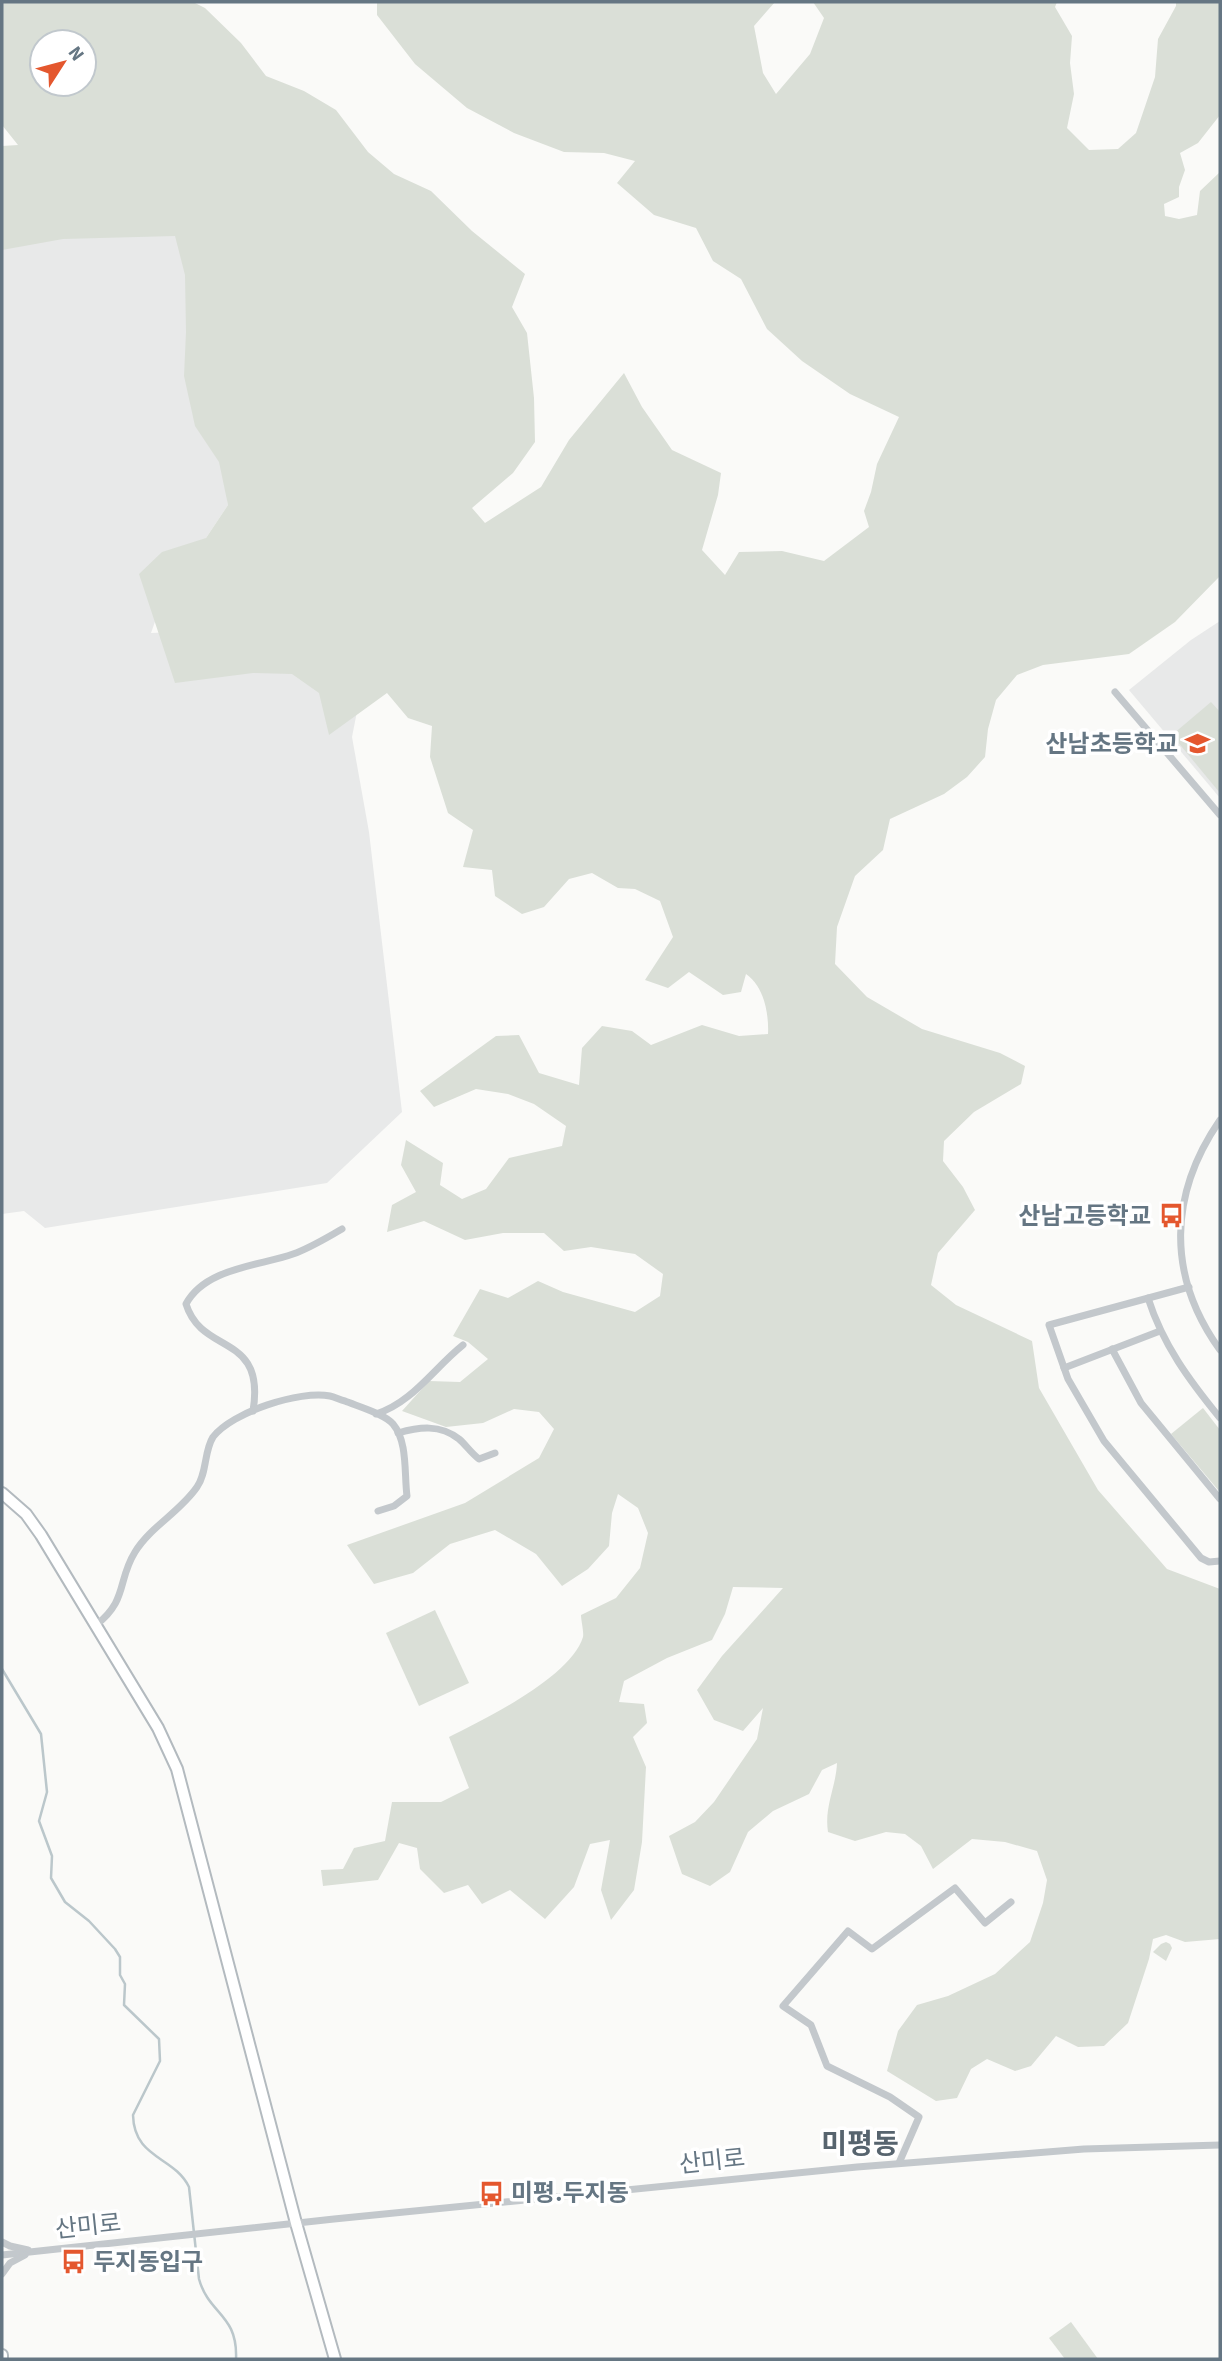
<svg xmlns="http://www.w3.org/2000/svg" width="1222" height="2361" viewBox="0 0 1222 2361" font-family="'Source Sans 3','Noto Sans KR',sans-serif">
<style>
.built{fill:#e8e9e9}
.green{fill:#dadfd7;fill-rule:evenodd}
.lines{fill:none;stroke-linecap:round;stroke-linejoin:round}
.stream{stroke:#bbc7cb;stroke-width:2.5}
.secondary-casing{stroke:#b3babf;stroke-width:14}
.street{stroke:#c3c8cc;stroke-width:7}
.secondary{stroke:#fff;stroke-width:10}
.labels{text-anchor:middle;stroke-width:7;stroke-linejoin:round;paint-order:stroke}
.poi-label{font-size:24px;font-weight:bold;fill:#657683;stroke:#fff;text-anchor:end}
.street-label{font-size:24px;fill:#657683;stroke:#fff}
.quarter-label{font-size:28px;font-weight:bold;fill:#57646e;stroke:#fff}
</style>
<rect width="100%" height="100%" fill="#fafaf8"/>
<g class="built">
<path d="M180,229L220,429L228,505L206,538L174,567L151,633L201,631L302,649L363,681L352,737L369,832L402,1112L327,1183L45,1228L24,1211L2,1214V243Z"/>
<path d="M1220,621V798L1129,690L1191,640Z"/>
</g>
<g class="green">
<path d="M2,2H193L205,8L241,43L266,76L304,91L336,110L368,152L394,174L431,191L472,231L525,274L512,307L527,333L534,398L535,442L513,473L472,508L485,523L541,487L569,440L624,373L642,407L672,450L721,473L718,495L702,550L725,575L739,552L782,551L824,561L869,527L864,511L871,492L877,464L899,417L850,394L802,361L767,329L741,279L713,261L696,228L654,215L617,183L635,161L604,153L564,152L514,133L467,108L415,64L377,15V2H775L754,26L763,73L776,94L810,54L824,18L813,2H1057L1055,7L1072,36L1070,63L1074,94L1067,128L1089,150L1118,149L1136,133L1155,77L1158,39L1176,6V2H1220V115L1198,143L1180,153L1185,170L1179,187V197L1164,204L1165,216L1179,219L1197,215L1200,191L1220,172V576L1175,622L1129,654L1043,665L1017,675L996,700L988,729L985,757L967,777L944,794L890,819L883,850L855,876L837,927L835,964L867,997L922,1029L1000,1053L1025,1066L1021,1084L974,1112L944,1141L943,1161L963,1187L975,1210L938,1253L931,1285L956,1305L1032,1341L1039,1388L1098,1490L1167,1569L1220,1589V1939L1185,1942L1166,1935L1153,1939L1149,1959L1128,2023L1104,2046L1078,2047L1056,2036L1031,2066L1015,2071L987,2059L971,2069L957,2098L936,2101L887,2071L898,2031L917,2005L948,1996L995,1974L1030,1942L1043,1903L1047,1880L1037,1851L1005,1842L972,1839L933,1869L921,1846L905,1834L886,1832L855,1841L828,1832C824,1807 836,1787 837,1763L822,1770L809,1794L773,1811L748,1832L730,1872L710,1886L682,1874L669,1836L695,1822L714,1802L757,1739L763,1708L743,1731L714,1720L697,1690L722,1656L783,1588L733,1587L725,1614L712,1640L667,1658L624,1681L619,1702L644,1704L647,1723L633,1737L646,1767L642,1842L634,1890L611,1920L601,1890L610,1840L590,1844L574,1887L545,1919L510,1890L482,1904L468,1885L444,1893L420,1869L417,1848L399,1843L378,1880L323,1886L321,1870L343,1869L354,1848L385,1841L392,1802H441L469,1788L449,1737C485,1719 571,1677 583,1637C584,1631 581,1621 581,1615L616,1598L640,1568L648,1533L638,1508L618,1494L612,1513L609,1546L588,1569L562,1586L536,1554L495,1530L450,1544L413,1573L374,1584L347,1545L465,1503L539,1458L554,1429L539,1412L514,1409L483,1423L446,1427L402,1411L429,1381L460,1382L488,1359L468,1342L453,1336L480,1289L508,1298L538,1281L563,1292L635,1312L660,1296L663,1274L635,1254L591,1247L564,1251L544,1233H503L465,1240L424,1221L387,1232L392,1205L416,1192L401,1165L406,1140L443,1163L440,1185L462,1199L486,1189L509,1158L562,1146L566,1126L534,1104L508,1094L476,1089L434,1107L420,1091L496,1036L519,1035L539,1073L579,1085L582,1048L602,1026L632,1031L651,1045L702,1025L739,1036L768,1034C769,1014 764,986 746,974L741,992L723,995L689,972L668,988L645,980L673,937L660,901L635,889L618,888L592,873L569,879L544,907L522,914L495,896L492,870L463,867L473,830L448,813L430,757L432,726L408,718L387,693L329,735L319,693L292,674L253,673L175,683L139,574L162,552L206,538L228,505L219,462L195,426L184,376L186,332L185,275L175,236L63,239L2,250V146L18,145L2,125ZM42,42H84V84H42Z"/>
<path d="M1211,702L1220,712V793L1172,735Z"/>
<path d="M1203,1408L1220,1430L1219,1491L1171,1434Z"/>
<path d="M435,1610L469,1683L419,1706L386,1633Z"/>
<path d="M1166,1942L1170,1944L1172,1948L1166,1961L1153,1952L1161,1944Z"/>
<path d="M1071,2322L1098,2359H1065L1049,2338Z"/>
</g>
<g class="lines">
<path class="stream" d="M2,1669L41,1734L47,1792L39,1821L52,1856L51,1878L65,1902L89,1921L115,1949L120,1957V1975L125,1984L124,2005L159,2039L160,2061L133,2115C134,2159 174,2156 189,2187L199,2279C209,2315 238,2314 236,2359"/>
<defs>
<g id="secondary">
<path d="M2,1493L26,1514L41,1535L158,1728L177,1769L296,2223L335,2359"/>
<path d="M2,2355V2359"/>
</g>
</defs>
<use href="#secondary" class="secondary-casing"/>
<g class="street">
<path d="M1115,692L1220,815"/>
<path d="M1220,1120C1169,1194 1166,1275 1220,1350"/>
<path d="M1189,1287L1049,1325L1068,1379L1104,1441L1201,1558L1209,1562L1220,1561"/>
<path d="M1148,1298C1163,1345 1189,1380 1220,1418"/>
<path d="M1112,1349L1141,1403L1220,1499"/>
<path d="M1064,1368L1160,1331"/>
<path d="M253,1411C266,1332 202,1356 186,1304C205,1268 259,1266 293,1254C310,1248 326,1238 342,1229"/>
<path d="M376,1414C412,1403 434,1368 463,1345"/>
<path d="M398,1433C419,1427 440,1424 459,1439C466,1445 471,1453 479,1459L495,1453"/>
<path d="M96,1625C128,1600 117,1581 135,1552C150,1527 180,1512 197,1487C207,1473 204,1451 213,1437C232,1412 300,1390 330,1396C335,1397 340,1400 345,1401C357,1406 385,1414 393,1424C408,1442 404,1473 407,1496L394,1506L378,1511"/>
<path d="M899,2163L919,2117L890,2097L827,2066L811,2025L783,2006L848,1931L872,1949L955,1888L985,1923L1011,1902"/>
<path d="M2,2242L10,2246L28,2250"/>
<path d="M2,2255L334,2219L857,2167L1084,2149L1220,2145"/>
<path d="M2,2274L10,2263L25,2255"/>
</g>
<use href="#secondary" class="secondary"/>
</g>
<defs>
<symbol id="school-bare" viewBox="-9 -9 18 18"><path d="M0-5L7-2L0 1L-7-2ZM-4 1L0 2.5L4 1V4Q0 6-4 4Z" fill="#e4572e" stroke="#fff" stroke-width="2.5" paint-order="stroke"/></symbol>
<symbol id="bus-bare" viewBox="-9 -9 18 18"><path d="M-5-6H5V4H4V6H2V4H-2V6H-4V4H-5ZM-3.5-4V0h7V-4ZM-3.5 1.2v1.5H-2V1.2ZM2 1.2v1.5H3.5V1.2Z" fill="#e4572e" stroke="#fff" stroke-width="2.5" paint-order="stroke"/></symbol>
</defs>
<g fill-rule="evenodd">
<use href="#school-bare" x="1180" y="726" width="35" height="35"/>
<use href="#bus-bare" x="1154" y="1198" width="35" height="35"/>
<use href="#bus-bare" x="474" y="2176" width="35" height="35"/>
<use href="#bus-bare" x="56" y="2244" width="35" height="35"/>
</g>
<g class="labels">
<g class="poi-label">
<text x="1178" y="752">산남초등학교</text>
<text x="1151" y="1224">산남고등학교</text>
<text x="511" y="2201" text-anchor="start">미평.두지동</text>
<text x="93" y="2270" text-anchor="start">두지동입구</text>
</g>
<g class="street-label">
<text transform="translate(712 2161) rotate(-6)" y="8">산미로</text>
<text transform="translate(88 2226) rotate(-6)" y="8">산미로</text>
</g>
<g class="quarter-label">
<text x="860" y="2153">미평동</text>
</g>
</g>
<rect width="1222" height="2361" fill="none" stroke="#657683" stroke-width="7"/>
<g transform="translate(63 63) rotate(54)"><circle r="33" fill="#ffffff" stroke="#c1c8cd" stroke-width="2"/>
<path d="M0-5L12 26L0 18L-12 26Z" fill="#e4572e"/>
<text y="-10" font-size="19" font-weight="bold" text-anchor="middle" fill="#657683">N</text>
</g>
</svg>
